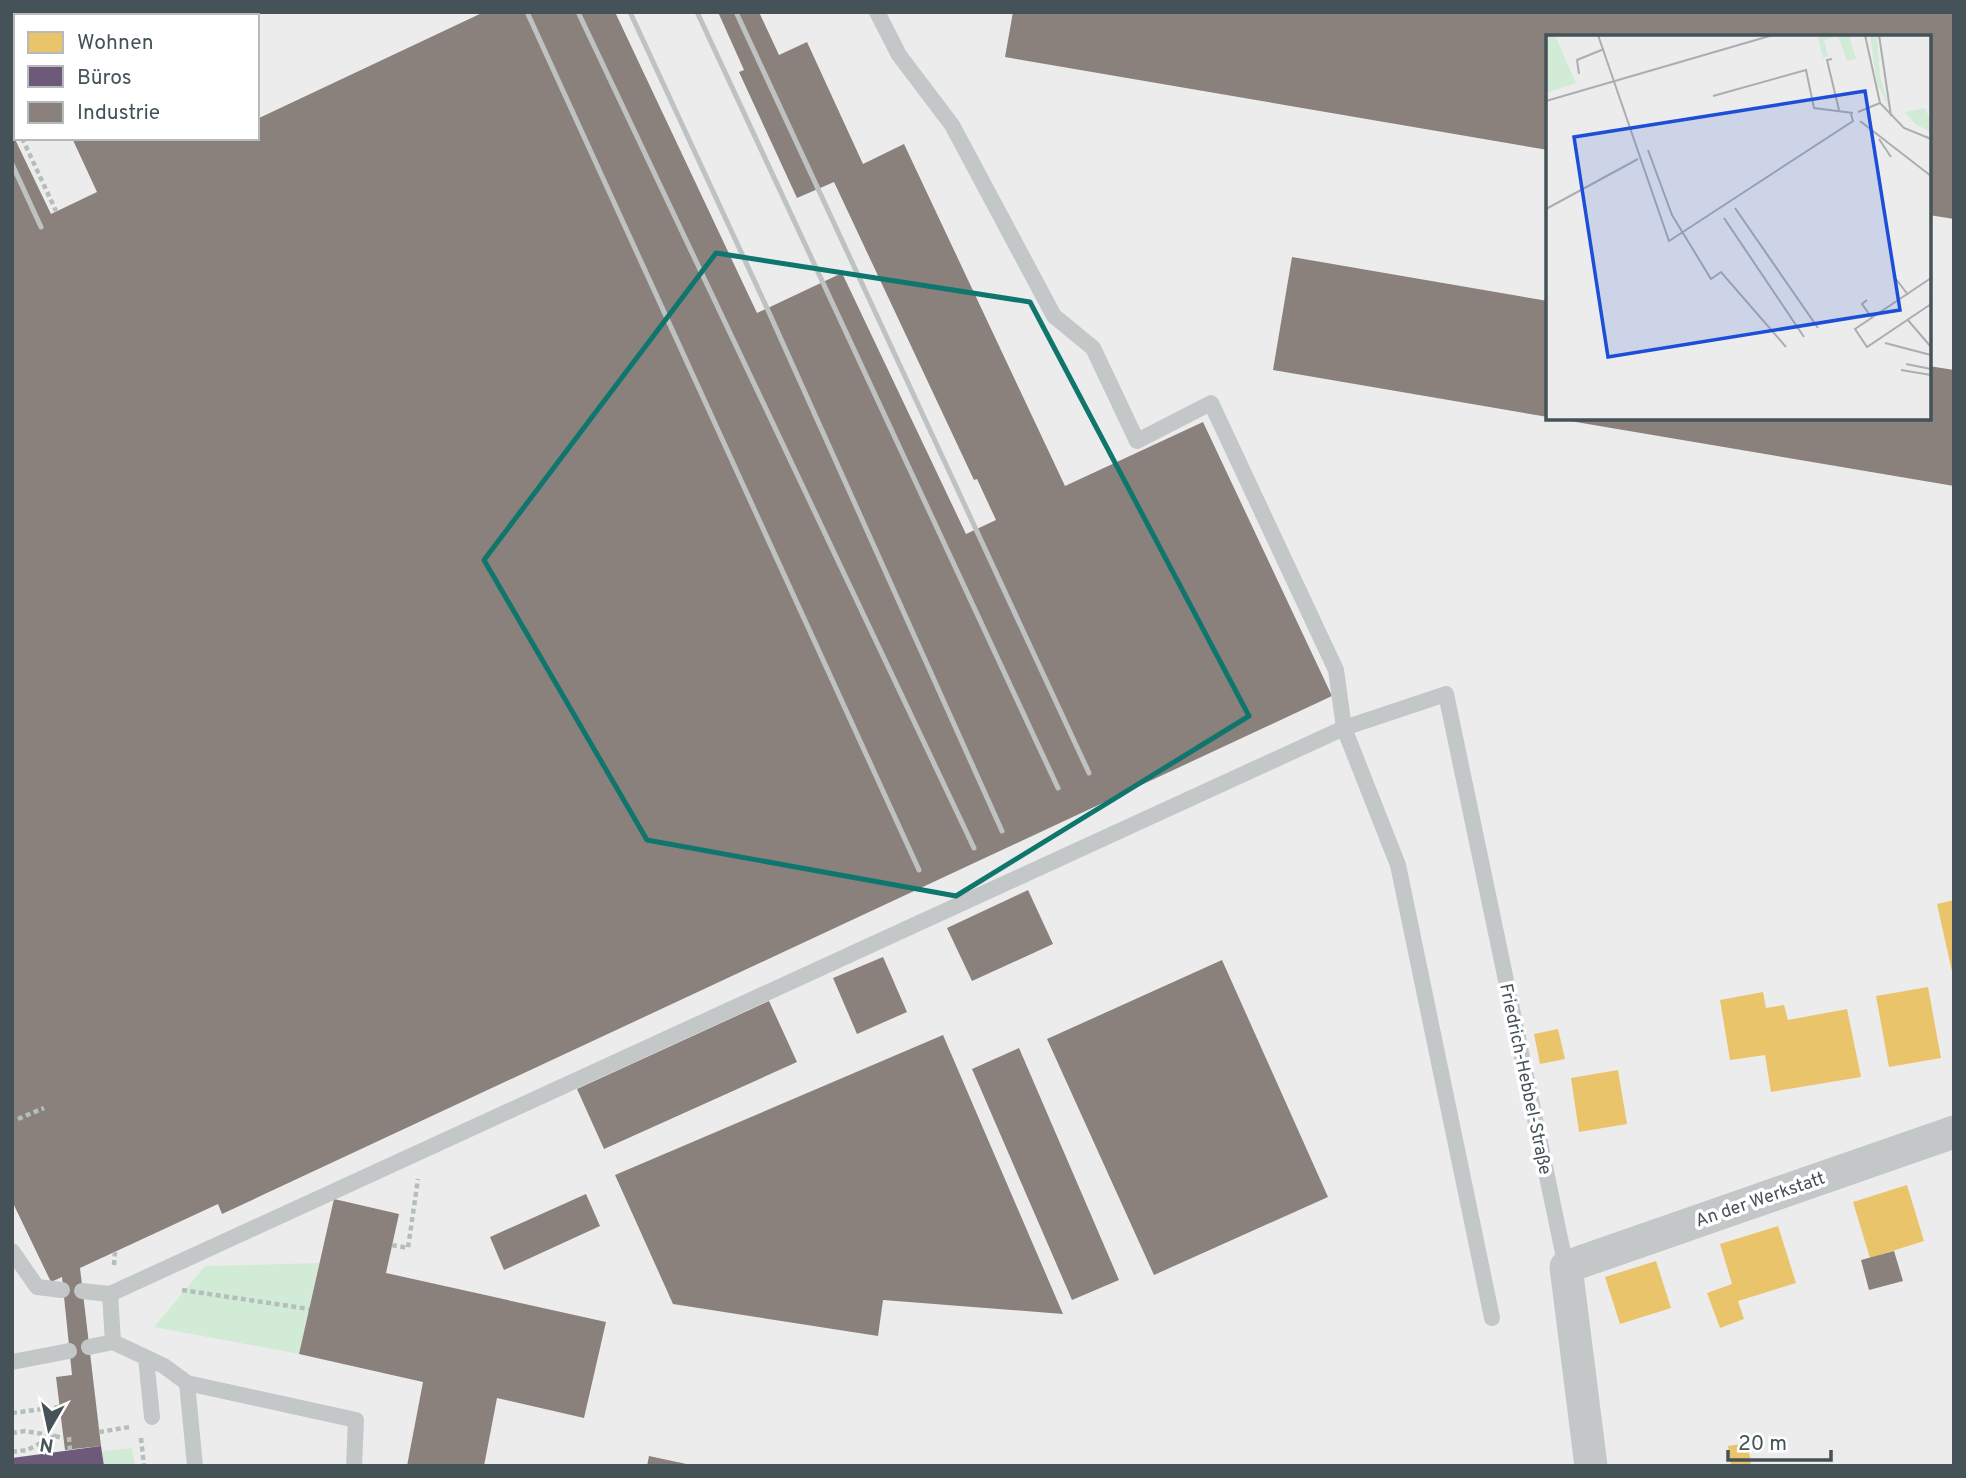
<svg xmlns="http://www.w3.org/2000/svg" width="1966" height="1478" viewBox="0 0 1966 1478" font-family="Overpass,sans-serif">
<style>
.green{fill:#d2ebd6}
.homes{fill:#e9c46a}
.offices{fill:#6d597a}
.industry{fill:#8a817c}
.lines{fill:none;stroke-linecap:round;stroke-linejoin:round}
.path{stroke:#b4bfb9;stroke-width:4.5;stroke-dasharray:5 3.5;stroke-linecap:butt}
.lane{stroke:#c3c7c8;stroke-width:16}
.street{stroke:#c3c7c8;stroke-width:33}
.rail{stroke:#bfc2c3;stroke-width:5}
.marked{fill:none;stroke:#0f766e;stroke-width:5;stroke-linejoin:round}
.labels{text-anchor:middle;stroke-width:7;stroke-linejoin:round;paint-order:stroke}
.street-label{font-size:18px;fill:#455257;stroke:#fff}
.inset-road{fill:none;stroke:#aaaeb0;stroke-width:2}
.view{fill:#1d4ed8;fill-opacity:0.15;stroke:#1d4ed8;stroke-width:3.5}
.inset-edge{fill:none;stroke:#455257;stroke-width:3.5}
</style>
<rect width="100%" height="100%" fill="#edecec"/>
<g class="green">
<path d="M319,1263L299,1354L154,1327L205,1266Z"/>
<path d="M132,1448L135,1466H104L102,1451Z"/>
</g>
<g class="homes">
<path d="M1954,900V976H1953L1937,904Z"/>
<path d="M1928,987L1941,1058L1889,1067L1876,996Z"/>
<path d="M1763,992L1766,1008L1784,1005L1788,1020L1847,1009L1861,1077L1771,1092L1765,1055L1730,1060L1720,1000Z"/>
<path d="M1558,1029L1565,1059L1540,1064L1534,1034Z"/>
<path d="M1618,1070L1627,1124L1579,1132L1571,1078Z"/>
<path d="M1907,1185L1924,1241L1870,1258L1853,1202Z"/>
<path d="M1778,1226L1796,1283L1738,1301L1744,1319L1720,1328L1707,1293L1732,1284L1720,1244Z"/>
<path d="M1656,1261L1671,1308L1620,1324L1605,1277Z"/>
<path d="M1748,1443L1751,1466H1731L1728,1446Z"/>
</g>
<path class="offices" d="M101,1446L104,1466H12V1458Z"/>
<g class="industry">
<path d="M484,12H615L757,313L842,273L966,534L996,520L977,479L974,480L834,182L797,198L739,72L744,70L718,12H759L779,55L807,42L863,164L904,144L1065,486L1203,422L1332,696L222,1214L218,1204L80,1268L101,1446L65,1450L56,1377L72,1375L62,1277L51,1282L12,1201V133L51,214L97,192L72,138H257V119Z"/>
<path d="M1013,12H1954V219L1929,215V37H1548V150L1005,57Z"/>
<path d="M1292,257L1548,301V417L1273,370Z"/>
<path d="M1929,366L1954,370V486L1564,420L1929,418Z"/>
<path d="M1028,890L1053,944L972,981L947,928Z"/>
<path d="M883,957L907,1012L857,1034L833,978Z"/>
<path d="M1222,960L1328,1197L1154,1275L1047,1039Z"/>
<path d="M769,1001L797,1062L604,1149L577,1089Z"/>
<path d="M943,1035L1063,1314L883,1300L878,1336L673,1304L615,1175Z"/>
<path d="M1019,1048L1119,1280L1072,1300L972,1069Z"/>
<path d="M586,1194L600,1226L504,1270L490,1237Z"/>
<path d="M334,1199L399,1214L386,1273L606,1322L584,1418L497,1398L484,1466H407L423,1382L299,1354Z"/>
<path d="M1894,1251L1903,1281L1869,1290L1861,1260Z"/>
<path d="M649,1456L691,1465V1466H647Z"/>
</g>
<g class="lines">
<g class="path">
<path d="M12,117L16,124"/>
<path d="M22,138L56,211"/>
<path d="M18,1119L44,1108"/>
<path d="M392,1245L408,1248L418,1179"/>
<path d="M114,1265L115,1252"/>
<path d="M182,1290L309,1309"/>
<path d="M12,1413L59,1407"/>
<path d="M99,1432L130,1427"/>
<path d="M12,1433L25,1431L55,1436L27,1450L12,1452"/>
<path d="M55,1436L63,1438"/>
<path d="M69,1437L70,1450"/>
<path d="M141,1438L144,1466"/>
</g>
<g class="lane">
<path d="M210,12L211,16"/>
<path d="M877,12L899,55L952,125L1054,316L1093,348L1137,441L1211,403L1336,670L1344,728L1398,865L1492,1318"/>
<path d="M113,16L120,12"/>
<path d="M12,64L16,62"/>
<path d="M12,1251L37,1287L62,1290"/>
<path d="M82,1291L110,1294"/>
<path d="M113,1342L110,1294L1344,728L1446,694L1566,1267"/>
<path d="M89,1347L113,1342L164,1366L187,1383L356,1420L354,1466"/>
<path d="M146,1358L152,1417"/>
<path d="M12,1362L69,1351"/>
<path d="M187,1383L195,1466"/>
</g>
<path class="street" d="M1591,1466L1566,1267L1954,1132"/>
<g class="rail">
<path d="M527,12L919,870"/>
<path d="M578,12L974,848"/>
<path d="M630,12L767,308L1002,831"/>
<path d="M697,12L1058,788"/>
<path d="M736,12L1089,773"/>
<path d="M12,164L41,227"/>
</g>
</g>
<path class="marked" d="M716,253L1030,302L1249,716L956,896L647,840L484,560Z"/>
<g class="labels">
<g class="street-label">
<text transform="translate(1526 1079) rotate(78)" y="6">Friedrich-Hebbel-Straße</text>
<text transform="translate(1760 1199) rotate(-19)" y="6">An der Werkstatt</text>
</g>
</g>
<g transform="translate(1546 35)">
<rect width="385" height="385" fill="#edecec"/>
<path d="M0,0H9L30,48L0,58ZM271,0H303L310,24L301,26L292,1L278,5L282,21L277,23ZM324,0H331L334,41L343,72L331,49ZM379,73L385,87V97L369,89L359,77Z" fill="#d2ebd6"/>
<path class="inset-road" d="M52,0L123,206L307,86L305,79M319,0L334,68L358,93L385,104M333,0L345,81M286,24L281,25L293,75M33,39L31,25L58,14M167,61L260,35L268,73L307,78M0,66L227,0M312,77L334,68M314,86L385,141M333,104L345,122M102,115L126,180L165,244L175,237L240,312M189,173L272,293M0,174L92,124M178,183L258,302M347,240L362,260M385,243L309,294L321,312L385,269M321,265L316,269L326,283M361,284L385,312M339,308L385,320M360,329L385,334M355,335L385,340"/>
<path class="view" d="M319,56L354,275L62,322L28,102Z"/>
<rect width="385" height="385" class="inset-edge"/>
</g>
<rect width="1966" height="1478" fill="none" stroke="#455257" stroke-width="28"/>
<rect x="14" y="14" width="245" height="126" fill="#ffffff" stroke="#b5babc" stroke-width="2"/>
<rect x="28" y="32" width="35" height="21" fill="#e9c46a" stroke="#b5babc" stroke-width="2"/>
<text x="77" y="49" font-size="21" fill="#455257">Wohnen</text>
<rect x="28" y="66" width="35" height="21" fill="#6d597a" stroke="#b5babc" stroke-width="2"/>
<text x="77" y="84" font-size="21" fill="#455257">Büros</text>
<rect x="28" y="102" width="35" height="21" fill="#8a817c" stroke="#b5babc" stroke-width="2"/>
<text x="77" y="119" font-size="21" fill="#455257">Industrie</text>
<g transform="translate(49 1429) rotate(189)" stroke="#ffffff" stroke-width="5" paint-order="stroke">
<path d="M0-5L12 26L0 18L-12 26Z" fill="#455257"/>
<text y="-10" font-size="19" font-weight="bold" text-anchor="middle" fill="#455257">N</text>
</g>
<path d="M1728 1450v10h103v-10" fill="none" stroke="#455257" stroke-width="3.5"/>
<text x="1738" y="1450" font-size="21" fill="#455257" stroke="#ffffff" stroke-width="5" paint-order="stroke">20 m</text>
</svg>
